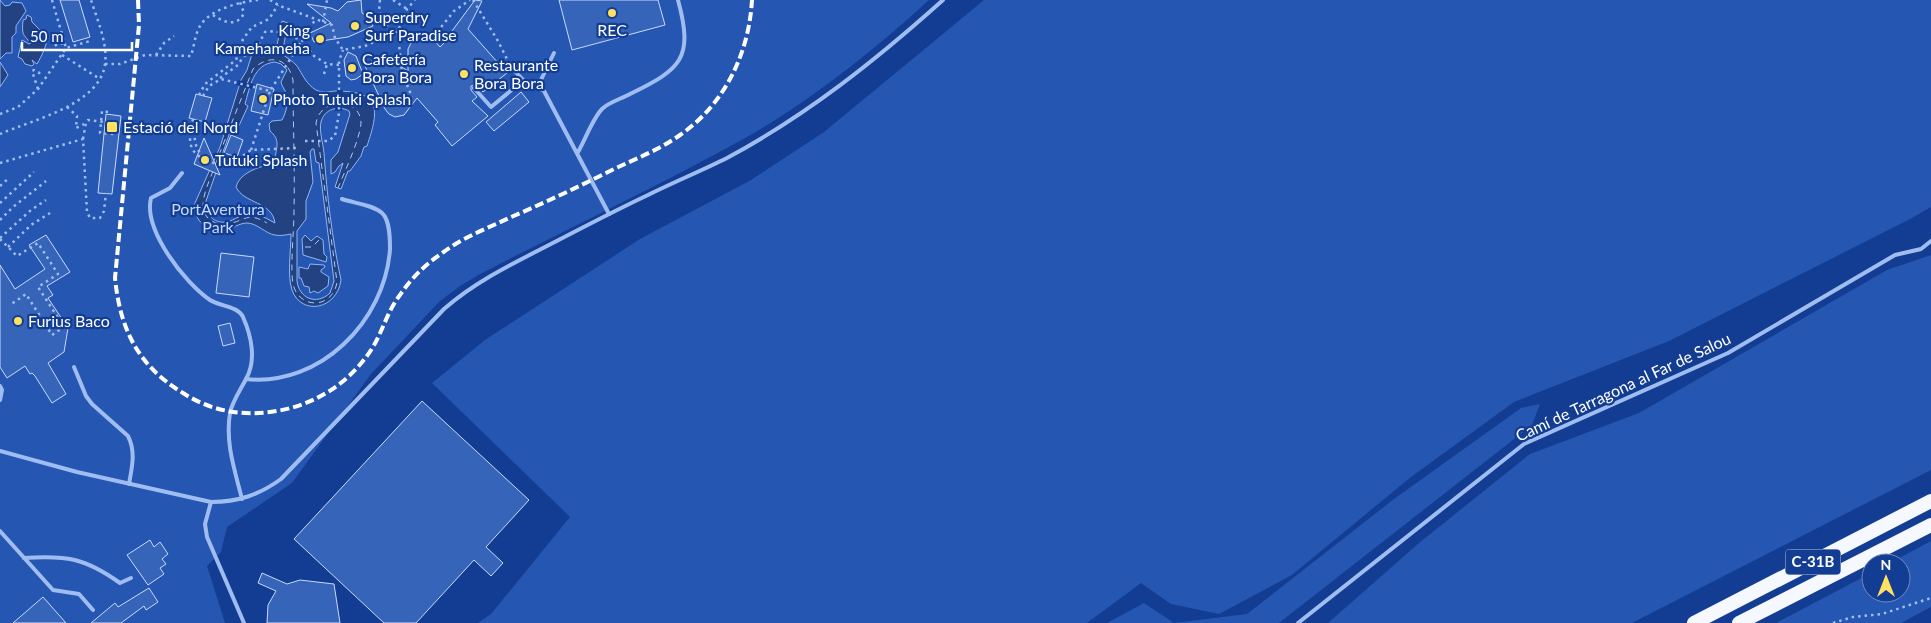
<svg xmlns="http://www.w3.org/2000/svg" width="1931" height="623" viewBox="0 0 1931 623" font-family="Lato,sans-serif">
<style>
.green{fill:#2556b1}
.water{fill:#224281;stroke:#92b6f5;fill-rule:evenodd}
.pier{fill:#133d92}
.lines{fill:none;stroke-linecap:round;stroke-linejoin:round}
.ferry{stroke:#acc7f9;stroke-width:1;stroke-dasharray:6 5;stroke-linecap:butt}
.building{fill:#3664b9;stroke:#c7dafd}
.path{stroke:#a0bdf2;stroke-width:2.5;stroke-dasharray:2.5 4;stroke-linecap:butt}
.service{stroke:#a0bdf2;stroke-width:4}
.trunk{stroke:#f5f8ff;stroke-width:14}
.rail{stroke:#fff;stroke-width:4;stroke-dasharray:9 4;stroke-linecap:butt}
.poi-dot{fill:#ffe161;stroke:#133d92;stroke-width:2}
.labels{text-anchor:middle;stroke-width:4.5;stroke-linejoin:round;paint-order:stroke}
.shield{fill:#133d92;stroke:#b8c5de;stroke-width:1}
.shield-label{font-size:15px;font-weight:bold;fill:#fff}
.poi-label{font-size:16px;fill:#fff;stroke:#133d92;text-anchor:start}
.park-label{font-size:16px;fill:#c7dafd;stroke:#133d92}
.street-label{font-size:16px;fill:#fff;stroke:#133d92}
</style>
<rect width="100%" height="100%" fill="#133d92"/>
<g class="green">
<path d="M0,0H929C871,53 807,104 738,142C654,188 567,229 482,273L460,286L440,301L371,374L292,483L227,527L221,552L207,566L225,623H0Z"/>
<path d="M984,0H1931V207L1912,218L1669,341L1514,402L1411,477L1292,575L1219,614L1171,604L1141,583L1087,623H478L491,614L570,517L432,383L485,340L640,239L751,180L824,132Z"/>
<path d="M1931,255V470L1632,623H1328L1419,543L1530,454L1639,413L1887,270Z"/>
<path d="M1540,404L1532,425L1279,623H1107L1144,603L1174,623L1247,614L1394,499L1521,408Z"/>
<path d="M1931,541V607L1901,623H1776L1871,573V593H1901V563H1890Z"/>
</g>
<g class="water">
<path d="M0,0L5,6L10,5L12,2L22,3L26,11L16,26V33L12,37V53H6L0,59Z"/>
<path d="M27,15L31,17L32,22L47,37C47,46 42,55 37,64L32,60L34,64L32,66L25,64L22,59L18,57L22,40L29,44L31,43C22,34 22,34 23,20L26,19Z"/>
<path d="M282,21L288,23L282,54C287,58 293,61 297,66C303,75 306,84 316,90C322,93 329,92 335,91C382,91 379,110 367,146L364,147L361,156L350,171H348L341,189L335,187L343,163L339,166L335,172L331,174V160L338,152L350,114L349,111C339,105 324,109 321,122C319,131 323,143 324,153C327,195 332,238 341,280C337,310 301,316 292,290C287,275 291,250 291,234C286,235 280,236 275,235C266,234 257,223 247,223C239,223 232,229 225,230C207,232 193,221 195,203L220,147L241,80L247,70L252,54L261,47L264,50L269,51L270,48L277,45ZM275,62L281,64L287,70L281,82C282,87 285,89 286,94C289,101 286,113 282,120L272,121L269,124L270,131C280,139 277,146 275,158L267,159L264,166C253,169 239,175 236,187C244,204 272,201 275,223C267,219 259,213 249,214C241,214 235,220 227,222C213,224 205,214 206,201L230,132L237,130L248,106L245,104C250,87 253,64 275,62ZM312,149H314L316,162L319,163L334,281L330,293C316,306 299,298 297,281V231L306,219V201L313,182L310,152Z"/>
<path d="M0,62L8,75L0,87Z"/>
<path d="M305,235L311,241L317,236L323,240L324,254L327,257L326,262L303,255L302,239Z"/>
<path d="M310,264L324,265L325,267L321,270V272L329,277L328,286L318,293L314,291L310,293L309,287L304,286L301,278H299V267L308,269Z"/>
</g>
<g class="pier">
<path d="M238,80L254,84L252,89L236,85Z"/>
<path d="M337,89L343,90L342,111H335Z"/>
</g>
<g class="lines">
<g class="ferry">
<path d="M215,165L253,69C269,54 288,57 293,80C293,124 295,168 294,211C294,231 290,266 293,284C299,310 333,309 337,282L316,123C320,98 359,96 361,122C361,137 344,173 338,188"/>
<path d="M213,171C208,185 194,211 212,221C217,224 221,225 227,224C246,221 246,211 267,223"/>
<path d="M305,247H312L321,238"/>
</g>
</g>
<g class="building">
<path d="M60,0H79L90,37L73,42Z"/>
<path d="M361,0L362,13L368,17L373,26L348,37L314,42L310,33L331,23L307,4L331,8L338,11L347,2Z"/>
<path d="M475,0L482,1L468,29L507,73L483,92L476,85L471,86V90L477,97L472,101L488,116L452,146L435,125L438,122L417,98L404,115L395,117L389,114L385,109L365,66L375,58L385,56L408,71V49L412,41L418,37H425L434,40L440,47L451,36L452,31Z"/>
<path d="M559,0H658L665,25L572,50Z"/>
<path d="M348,52L356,56L363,74L356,79L351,80L346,76L344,60Z"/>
<path d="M257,84L274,89L268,115L251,111Z"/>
<path d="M521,92L529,102L494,131L486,122Z"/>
<path d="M196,94L212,98L205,122L189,118Z"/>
<path d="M106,114L121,116L112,194L98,193Z"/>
<path d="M231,135L243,140L237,157L224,153Z"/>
<path d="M204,138L220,175L194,164Z"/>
<path d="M46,235L70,272L47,286L53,295L48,298L68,328L64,352L48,363L66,394L52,403L35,376L32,373L30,374L25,366L7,378L0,367V265L15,289L45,269L29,245Z"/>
<path d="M221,253L254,257L249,297L216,293Z"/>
<path d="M230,323L235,343L223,346L218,326Z"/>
<path d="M422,401L529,500L486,547L503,563L491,576L474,560L416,623H384L294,539Z"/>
<path d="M150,540L154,547L160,542L168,554L162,559L166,564L160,568L164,574L148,585L127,555Z"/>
<path d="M262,573L287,584L300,580L334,584L340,623H267L268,605L276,591L258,583Z"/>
<path d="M149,588L158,602L146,610L144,606L121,623H91L115,603L118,607Z"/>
<path d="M43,597L66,623H13Z"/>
</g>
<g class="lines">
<g class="path">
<path d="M52,0L66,48"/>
<path d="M270,0L280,6L332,25L335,38L343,50L365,46L398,31L407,9L415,0"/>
<path d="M380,0L379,11L392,33"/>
<path d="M393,0L407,9"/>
<path d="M473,0L498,41L508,61"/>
<path d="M213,15C223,22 237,28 244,13L240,2"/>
<path d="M323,22L327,0"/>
<path d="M398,34H427L438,31L454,11L470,0"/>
<path d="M398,34L402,73L412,97"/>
<path d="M55,46L57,44L65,43"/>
<path d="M62,55L100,79"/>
<path d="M156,55L164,43L174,36"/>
<path d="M105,64H120L145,55L191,56C194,47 195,34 200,26C210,9 240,2 258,0"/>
<path d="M324,74L327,64"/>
<path d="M220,78L238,65L243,57L256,49L265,32L275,31L302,40L314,56L327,64L339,65"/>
<path d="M38,89L32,71L34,70L39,73L40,72"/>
<path d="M199,95L205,84L236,60L243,39L252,27L269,19L278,5"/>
<path d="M203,96L209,86L221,79L270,91L315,20"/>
<path d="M67,107L77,116L76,128L84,124"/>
<path d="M108,112L102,111L100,133L114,134"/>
<path d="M0,114L18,107L38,89L66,48L90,41"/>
<path d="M193,119C189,137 186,152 206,160C193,147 193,137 197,120"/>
<path d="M0,134C32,120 100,105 105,64C108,44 97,19 91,0"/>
<path d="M83,139L86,122L88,120L105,122"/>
<path d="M305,141H328L335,136L339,113V61L343,50"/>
<path d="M251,150L270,91"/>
<path d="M206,160L219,165L221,159L233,163L251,150L296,148"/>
<path d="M0,163L83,139L87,212L90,218H100L104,211L106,193"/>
<path d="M0,186L9,178"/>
<path d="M0,203L34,172"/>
<path d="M0,220L13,207L46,181"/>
<path d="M0,238L31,210L46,200"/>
<path d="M0,239L17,256L38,243L58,274L38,287L64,327L52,335L26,294L10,305"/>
<path d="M8,247L31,225L50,213"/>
<path d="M1833,623L1853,617L1882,614L1931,598"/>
</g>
<g class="service">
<path d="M512,68L526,83"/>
<path d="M538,86L554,53"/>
<path d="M474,88L491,107L519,84H532L544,91L609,214"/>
<path d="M578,152C585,140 593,118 602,109C609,102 621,99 630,94C681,69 694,59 678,0"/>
<path d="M182,173L170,188L151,198C143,230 185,283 210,300C219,306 238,306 243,317C251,335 257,360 246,379C241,389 232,402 230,413C225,443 235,471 242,499"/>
<path d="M74,367L86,396L92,404L128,436C136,452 132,467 129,484"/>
<path d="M246,379C320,387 385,321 390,249C390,239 390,220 382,213C373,205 354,203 342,199"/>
<path d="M0,386L2,390L0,400"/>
<path d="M0,451L77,472L211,502C238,502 259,495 281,479L444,309C475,282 510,265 547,246C580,229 614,211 648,195C674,182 701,171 727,158C807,115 876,60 943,0"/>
<path d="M211,502L205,524L207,537L244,623"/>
<path d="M0,531L53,590L79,594L93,610"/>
<path d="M24,558C66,555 85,558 120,583L131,578"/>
<path d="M1298,623L1524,444L1728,353L1895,255L1921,249L1931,241"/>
</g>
<g class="trunk">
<path d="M1694,623L1931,501"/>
<path d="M1739,623L1931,525"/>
</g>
<path class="rail" d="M138,0L139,25L115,278C120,329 138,366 183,393C209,410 239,416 270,412C312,407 350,384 373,347C383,330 388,310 400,295C412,277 427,263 445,251C464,237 488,228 509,218C544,203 578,187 612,170C635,159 659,150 680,135C725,104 749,53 752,0"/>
</g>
<g class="poi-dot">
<circle cx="612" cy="13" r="5"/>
<circle cx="355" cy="26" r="5"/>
<circle cx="320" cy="39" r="5"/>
<circle cx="352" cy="68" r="5"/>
<circle cx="464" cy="74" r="5"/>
<circle cx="263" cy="99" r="5"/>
<rect x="106" y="121" width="12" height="12" rx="2.5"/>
<circle cx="205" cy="160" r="5"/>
<circle cx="18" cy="321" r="5"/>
</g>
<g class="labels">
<rect class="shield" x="1785.5" y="549.5" width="55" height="25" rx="4"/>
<g class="shield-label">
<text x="1813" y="567">C-31B</text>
</g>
<g class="poi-label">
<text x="365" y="23">Superdry<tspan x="365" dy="18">Surf Paradise</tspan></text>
<text x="310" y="36" text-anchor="end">King<tspan x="310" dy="18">Kamehameha</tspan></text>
<text x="612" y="36" text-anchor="middle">REC</text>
<text x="362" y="65">Cafetería<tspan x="362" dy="18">Bora Bora</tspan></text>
<text x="474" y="71">Restaurante<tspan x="474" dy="18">Bora Bora</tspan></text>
<text x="273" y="105">Photo Tutuki Splash</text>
<text x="123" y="133">Estació del Nord</text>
<text x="215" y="166">Tutuki Splash</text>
<text x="28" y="327">Furius Baco</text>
</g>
<g class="park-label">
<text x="218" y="215">PortAventura<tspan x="218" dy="18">Park</tspan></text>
</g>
<g class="street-label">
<text transform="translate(1623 387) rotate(-25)" y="6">Camí de Tarragona al Far de Salou</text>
</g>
</g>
<g transform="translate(1886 578)"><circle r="24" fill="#133d92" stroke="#718bbe"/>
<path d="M0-4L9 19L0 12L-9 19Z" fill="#ffe161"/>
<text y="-8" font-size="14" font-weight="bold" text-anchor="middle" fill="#ffffff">N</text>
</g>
<path d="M22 42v8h110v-8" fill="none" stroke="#ffffff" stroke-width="2.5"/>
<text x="30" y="42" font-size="15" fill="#ffffff" stroke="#133d92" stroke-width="4" paint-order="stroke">50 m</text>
</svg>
